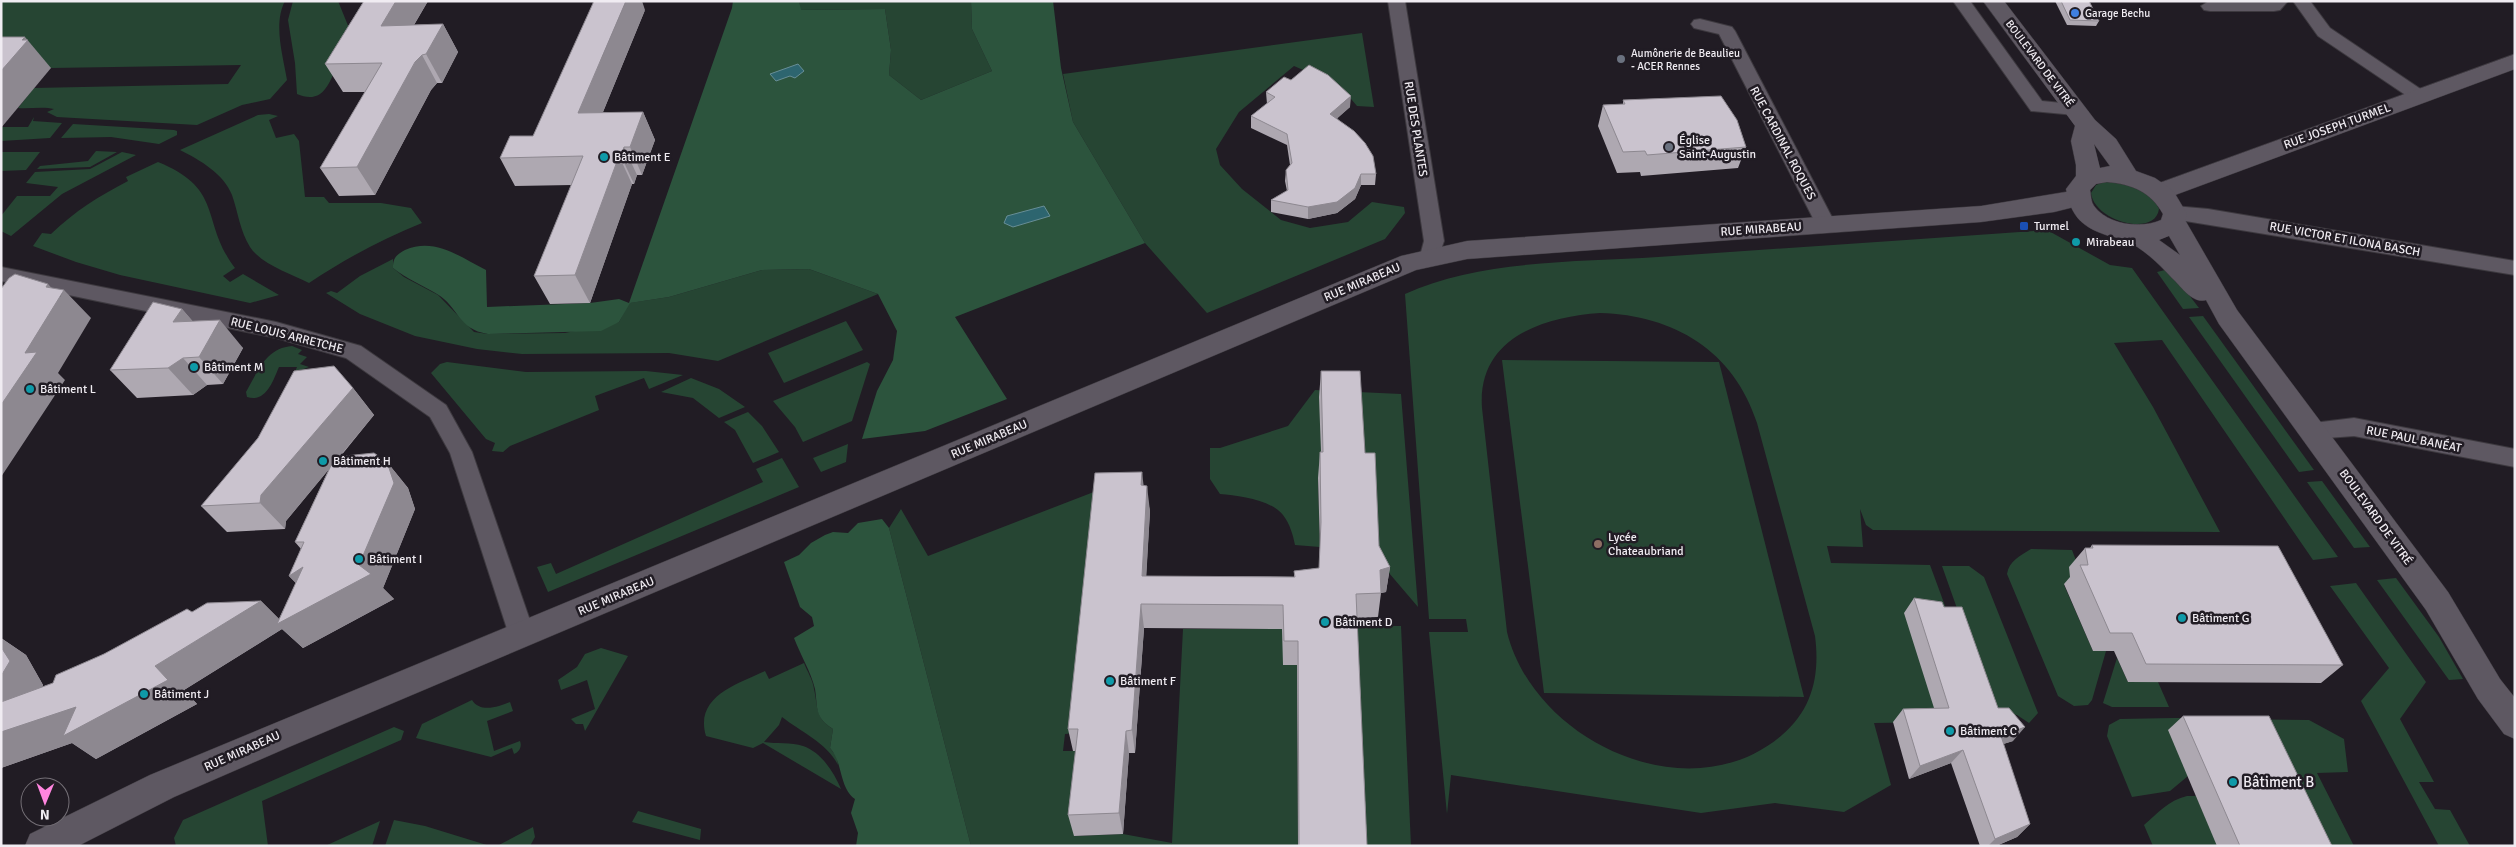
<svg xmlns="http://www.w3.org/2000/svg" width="2516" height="847" viewBox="0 0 2516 847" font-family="Signika,sans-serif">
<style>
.green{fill:#264533;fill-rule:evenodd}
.forest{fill:#2c543d}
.water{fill:#2d656f;stroke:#688e96}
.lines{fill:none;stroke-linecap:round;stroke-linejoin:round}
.minor-casing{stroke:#3d393f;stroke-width:2}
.tertiary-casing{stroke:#3d393f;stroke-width:1}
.secondary-casing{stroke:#3d393f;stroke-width:1}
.minor{fill:#5e5862;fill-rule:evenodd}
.tertiary{fill:#5e5862;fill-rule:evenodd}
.secondary{fill:#5e5862;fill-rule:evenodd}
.wall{fill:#aea8b1}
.shaded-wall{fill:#8d8890}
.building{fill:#cac3ce;stroke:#8d8890}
.shop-dot{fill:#3f7fe0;stroke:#211c24;stroke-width:2}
.worship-dot{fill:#6b7280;stroke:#211c24;stroke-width:2}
.culture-dot{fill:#0f9aa8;stroke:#211c24;stroke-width:2}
.transit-dot{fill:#1a4fb4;stroke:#211c24;stroke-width:2}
.education-dot{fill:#8d6e63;stroke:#211c24;stroke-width:2}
.labels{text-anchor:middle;stroke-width:5;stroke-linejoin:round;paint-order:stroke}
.far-poi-label{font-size:11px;fill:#f0ecf2;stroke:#211c24;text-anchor:start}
.far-street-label{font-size:11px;fill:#f0ecf2;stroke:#211c24}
.street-label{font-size:12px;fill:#f0ecf2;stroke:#211c24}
.poi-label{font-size:12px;fill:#f0ecf2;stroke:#211c24;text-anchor:start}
.near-poi-label{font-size:15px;fill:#f0ecf2;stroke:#211c24;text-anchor:start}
</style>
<rect width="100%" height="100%" fill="#211c24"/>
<g class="green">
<path d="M1,1H285C273,24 283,56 287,80L270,99L242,105L197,125L57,117L47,112L54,109C43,106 30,109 18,108L34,88L228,84L241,65L51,68L1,66Z"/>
<path d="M293,1H338L349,28C343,44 334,85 320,94C312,99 305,97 297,94L295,63L288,20Z"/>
<path d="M799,1H971L972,29L992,71L921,100L889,75L891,50L885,9L800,10Z"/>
<path d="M1362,33L1374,107L1357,106L1340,86L1294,66L1239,112L1216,149L1220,165L1242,189L1281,220L1310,228L1348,222L1372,202L1404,207L1405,213L1385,239L1207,313L1145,243L1073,122L1063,74Z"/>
<path d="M269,114L278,116L269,120L276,138L294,134L299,141L305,197H324L329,203H381L411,208L422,223C382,239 345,259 309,283C291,274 261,264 250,247C240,231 238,212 232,195C224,174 200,160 180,150L258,115Z"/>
<path d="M34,117L33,121L62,123L50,138L1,141L2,127H28Z"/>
<path d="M73,124L174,130L177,131V135L159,144L111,137L61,138Z"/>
<path d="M96,151L117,152L90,167L37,169L40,166L88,161Z"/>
<path d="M1,152H40L26,170L1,171Z"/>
<path d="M122,152L136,155L62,194L11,236L1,231V216L17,196H50L58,187L26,183L35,172L90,169Z"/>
<path d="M158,162C225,189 200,222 235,268L223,276L230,282L243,274L279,295L250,303L120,275L76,262L33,246L42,233L51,234C75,211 99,196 128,181L126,177Z"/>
<path d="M2107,181C2127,184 2150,188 2159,209C2155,238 2094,221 2091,193L2096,185Z"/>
<path d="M2047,230L2110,265L2132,268L2338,557L2313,560L2162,340L2114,343L2153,407L2220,532L1873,530L1866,525L1860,509L1863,547L1827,546L1831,563L1930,565L1951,622L1938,722L1874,723L1891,785L1844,812L1775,803L1701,813L1451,775L1447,814L1429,632H1468L1466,619H1429L1405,294C1478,260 1578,262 1658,257C1788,248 1917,239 2047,230ZM1600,313C1674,315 1734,351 1757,423L1815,636C1820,674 1813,709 1782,735C1690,814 1534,742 1507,632L1482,408C1477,338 1543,317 1600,313Z"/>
<path d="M393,259V268L404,277L438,295L474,332L488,334L565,333L619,322L629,303L669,297L762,270L809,269L878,294L718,361L669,353L522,354L477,349L415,336L360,314L326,293L331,291L337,293L360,276Z"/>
<path d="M2169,269L2199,308L2183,309L2157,272Z"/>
<path d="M2203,316L2314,470L2299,472L2189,317Z"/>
<path d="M846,321L863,350L784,383L768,353Z"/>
<path d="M292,346L302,350L298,354L307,357L300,364L309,367L295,372L297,367H279C273,381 266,403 247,397L246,392C258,371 266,348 292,346Z"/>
<path d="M1502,360L1719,362L1804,697L1544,693Z"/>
<path d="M447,362L526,372L646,371L683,375L649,389L644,378L595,396L599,410L510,446L503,452L492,451L495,443L486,439L431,373L440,364Z"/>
<path d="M867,362L870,364L852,421L803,442L795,427L773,401Z"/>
<path d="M691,378L719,389L745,407L719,418L693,398L661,392Z"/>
<path d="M1315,390L1401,394L1418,607L1389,573L1322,478H1318L1320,547L1295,545C1293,535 1290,524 1283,515C1270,499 1239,496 1220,494L1210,479V448H1220L1288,426Z"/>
<path d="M748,412L762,426L779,452L753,463L735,430L724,422Z"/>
<path d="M848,444L846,462L821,472L813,458Z"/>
<path d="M782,458L799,487L548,592L537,567L551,563L556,574L763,482L756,469Z"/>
<path d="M1130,478L1075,733L1065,734L1063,751H1083L1074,836L1123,834L1172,843L1183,629H1297L1283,654V665H1297L1298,846H1172V844L1171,846H971L889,528L901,509L928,556Z"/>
<path d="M2322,481L2370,547L2354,548L2307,482Z"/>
<path d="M2031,549L2072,550L2085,584L2064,585L2093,651H2106L2092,700L2088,705L2074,706L2058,696L2007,574C2009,561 2020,556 2031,549Z"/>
<path d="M1942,566H1969L1984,577L2038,713L2029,723L2017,715L1994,713Z"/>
<path d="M2396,578L2439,637L2463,679L2449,680L2377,580Z"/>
<path d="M2356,583L2426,682L2400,719L2434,782H2419L2435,809L2450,810L2470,846H2439L2361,701L2389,668L2330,586Z"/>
<path d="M1353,626H1401L1411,846H1363Z"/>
<path d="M601,648L628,656L585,731L583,724H576L571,719L595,709L587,680L561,690L558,680L577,667L585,654Z"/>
<path d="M2117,658L2128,682H2158L2169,707H2112L2103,703Z"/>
<path d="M804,663C807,671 813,680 814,689C818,707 815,718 833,729L830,748L837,757L838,765C828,744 800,731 782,717L779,725L764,742C776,744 791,742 803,746C821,752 834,772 841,789L763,743L753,748L706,736C694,696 738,684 765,671L769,679Z"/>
<path d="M472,700C480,713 498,707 510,702L513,711L487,721L494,751L520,741C522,746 520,752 514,754L512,748L491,757L416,738L422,724Z"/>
<path d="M2174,718H2199L2188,776L2170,791L2132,797L2107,736L2109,725L2120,719Z"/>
<path d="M2212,719L2309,720L2344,739L2348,772L2317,773L2354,846H2307Z"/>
<path d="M394,727L404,731L401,740L262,801L268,846H176L174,838L183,820Z"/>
<path d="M2187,796H2196L2218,846H2153L2144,825C2158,813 2169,800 2187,796Z"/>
<path d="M638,811L701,829L700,840L632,822Z"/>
<path d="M394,820L425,826L490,846H385Z"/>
<path d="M380,821L372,846H325Z"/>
<path d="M533,827L535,837L530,846H497Z"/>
</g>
<g class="forest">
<path d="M733,1H799L801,10L885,9L891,50L889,75L921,100L992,71L972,29L971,1H1053L1061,68L1073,122L1145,243L955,317L1007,399L925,431L862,439L877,391L893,360L897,331L878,294L809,269L762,270L669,297L630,303L619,322L601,331L488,334C457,329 459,307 437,294C422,285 407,279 393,268C393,258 396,255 405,250C435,237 460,257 486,270L487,307L590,303L619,299L629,303L732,8Z"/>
<path d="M882,519L889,528L971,846H856L858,833L851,813L855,799C839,788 843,762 830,748L833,729C814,717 818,708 815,689C811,672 800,654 794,638L814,626L812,617L800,607L784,562L799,555L811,543L825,535L833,532L848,533L858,523Z"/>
</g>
<g class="water">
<path d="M798,64L804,71L795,78L790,76L776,81L770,74Z"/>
<path d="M1044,206L1050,216L1013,227L1004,223L1007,216Z"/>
</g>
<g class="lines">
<defs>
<g id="minor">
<path d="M1388,1H1405L1444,241L1437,261L1430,263L1423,261L1420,256L1424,241Z"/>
<path d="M1953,1H1970L2042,101L2081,105L2084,109L2081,113L2075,115L2031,111Z"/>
<path d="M2209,1H2288L2280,10L2274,11H2210L2204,10L2201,6Z"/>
<path d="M2293,1H2310L2330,28L2425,92L2428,96L2425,100H2413L2318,36Z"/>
<path d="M1700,19L1732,27L1735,31L1836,225L1833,230L1826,232L1819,230L1719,34L1694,28L1691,24L1694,20Z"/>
<path d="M2174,206L2208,209L2515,261V275L2167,218L2164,213L2167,208Z"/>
<path d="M1,267L276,322L361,346L446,405L472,452L535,635L531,643L522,646L513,643L509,635L450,453L430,417L346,358L276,338L1,281Z"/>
<path d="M2354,418L2515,449V467L2354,436L2313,439L2305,436L2302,430L2305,424Z"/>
</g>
<g id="tertiary">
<path d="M2515,54V69L2167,198L2159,200L2151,198L2147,192L2151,186Z"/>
<path d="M2078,190L2086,192L2090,198L2086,204L2054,212L1981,222L1467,259L1416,270L289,747L174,797L78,846H25L30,834L150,775L1401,256L1467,241L1981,206Z"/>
</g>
<path id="secondary" d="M1983,1H2004L2095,120L2116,139L2136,171L2155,178L2168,187L2174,192L2187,214L2185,220L2237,310L2448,592L2500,679L2515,698V739L2504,734L2478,699L2426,610L2219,324L2206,300C2192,304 2181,286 2172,278C2159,264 2142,247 2124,240C2119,237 2111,237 2106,235C2080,226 2071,215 2066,189L2076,176V165L2071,141L2075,126ZM2094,144L2110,166L2100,168ZM2107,182C2132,184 2151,192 2163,214L2161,220C2141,229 2108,225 2094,206C2091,202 2091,195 2090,190L2096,184ZM2169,236L2180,255L2159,240Z"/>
</defs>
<use href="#minor" class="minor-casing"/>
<use href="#tertiary" class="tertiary-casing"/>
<use href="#secondary" class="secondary-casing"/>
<use href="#minor" class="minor"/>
<use href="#tertiary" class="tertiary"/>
<use href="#secondary" class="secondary"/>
</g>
<g class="wall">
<path d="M364,1H428L414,25L443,24L458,52L442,83H437L431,90L375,195L339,196L320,168L365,92H343L325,64Z"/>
<path d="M2055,1H2089L2099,21L2096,26L2067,25Z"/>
<path d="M645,10L603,112H643L655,140L642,175H637L634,184H632L590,303L550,304L534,276L572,185L515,186L500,158L533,136Z"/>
<path d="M1266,92L1350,107L1337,118L1376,174L1375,185H1361L1355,199L1337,213L1308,219L1271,212V200L1287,191L1285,181L1286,170L1290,165L1287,145L1251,128V116L1267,104Z"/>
<path d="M1623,100L1746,147L1738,168L1641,176L1640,172L1617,173L1598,126L1603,105L1623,104Z"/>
<path d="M182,309L193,322L243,348L223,384L207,385L193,395L137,398L110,370Z"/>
<path d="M1321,371L1365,453L1379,546L1390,567L1386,592L1381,593L1378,617L1357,618L1367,846H1298L1297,665H1283L1282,629L1144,628L1135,753H1129L1123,834L1074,836L1068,815L1076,751H1073L1068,729L1144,485L1150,511L1146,576L1294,577V571L1319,568L1320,547L1318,478L1320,452H1321L1319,397Z"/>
<path d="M353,388L374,415L340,457L387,462L408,488L415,509L383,588L394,599L303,648L282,629L184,690L197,704L96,759L72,743L1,768V638L26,655L43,685L42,687L53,683L104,654L192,612L261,601L279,619L296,583L289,576L301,549L295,542L329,469L286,521L285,529L227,532L201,506Z"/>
<path d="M2092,545L2343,665L2321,683L2128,682L2114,651H2093L2064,584L2070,577L2069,567L2085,548H2090Z"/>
<path d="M1914,598L1944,607L1998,708L2013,741L2003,744L2030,824L2017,837L1996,846H1980L1951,763L1909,779L1893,722L1903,709L1934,708L1904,613Z"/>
<path d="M2183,716L2332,846H2217L2168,730Z"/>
</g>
<g class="shaded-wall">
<path d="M396,1H428L397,54L381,26Z"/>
<path d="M626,1H642L645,10L591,141L578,113Z"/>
<path d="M443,24L458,52L442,83L426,54Z"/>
<path d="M25,37L51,68L1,128V71Z"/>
<path d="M422,55L437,83L431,90L375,195L357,167L415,62Z"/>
<path d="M1351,96L1350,107L1330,125V114Z"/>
<path d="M643,112L655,140L642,175L630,147Z"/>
<path d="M624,147L637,175L634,184L621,156Z"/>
<path d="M619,156L632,184L590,303L575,275Z"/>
<path d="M1361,174V185L1355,199L1337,213L1308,219V207Z"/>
<path d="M48,284L60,297L64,290L91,318L58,373L65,380L1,477V405L25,353L46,287Z"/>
<path d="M182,309L206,336L173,322Z"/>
<path d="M220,320L243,348L223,384L199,357Z"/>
<path d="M183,358L207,385L193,395L168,368Z"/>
<path d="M353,388L374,415L286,521L285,529L260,503L261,495Z"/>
<path d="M387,462L408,488L415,509L383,588L394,599L303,648L282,629L184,690L197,704L96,759L72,743L1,768V638L26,655L43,685L22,725L155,666L261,601L281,621L359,565Z"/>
<path d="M1142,472L1145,497L1141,485Z"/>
<path d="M1147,486L1150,511L1145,600L1142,576Z"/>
<path d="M303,567L314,602L289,576Z"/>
<path d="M1390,567L1386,592L1380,593V570Z"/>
<path d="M1141,604L1144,628L1135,753L1132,730Z"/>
<path d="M2025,727L2013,741L1988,749L2001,736Z"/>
<path d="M1126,731L1129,753L1123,834L1119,813Z"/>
<path d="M1963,750L1951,763L1909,779L1920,766Z"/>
<path d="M2030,824L2017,837L1996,846H1988L1995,839Z"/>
</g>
<g class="building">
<path d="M364,1H396L381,26L443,24L426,54L422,55L415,62L357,167L320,168L382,63L325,64Z"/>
<path d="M594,1H626L578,113L643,112L630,147H624L621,156H619L575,275L534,276L583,156L500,158L510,136H533Z"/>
<path d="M2061,1H2089L2099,21L2070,20Z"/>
<path d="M1,37H25L22,40H28L1,71Z"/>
<path d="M1309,65L1328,75L1351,96L1330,114L1354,131L1365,143L1373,156L1376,174H1361L1355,188L1337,202L1308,207L1271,200L1288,190L1286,170L1292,163L1287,134L1251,116L1275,97L1266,92L1284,77L1291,80Z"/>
<path d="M1721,96L1737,120L1746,147L1647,155L1645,151L1623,152L1603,105L1625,104L1623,100Z"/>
<path d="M15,274L48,284L46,287L64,290L25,353L37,352L1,405V289L9,278Z"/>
<path d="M153,302L182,309L173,322L220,320L199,357L183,358L168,368L110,370Z"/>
<path d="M334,366L353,388L261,495L260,503L201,506L258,438L294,371Z"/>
<path d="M1321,371H1360L1365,453H1375L1379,546L1390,567L1380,570L1381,593L1356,594L1367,846H1299L1298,641H1284L1283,605L1141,604L1132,730L1126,731L1119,813L1068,815L1078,729H1068L1095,473L1142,472L1141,485L1147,486L1142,576L1295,577L1294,571L1319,568L1321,522L1320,452H1323Z"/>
<path d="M374,453L387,462L394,483L359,565L371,574L277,624L303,567L289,576L304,542H295L335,457Z"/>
<path d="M2092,545L2278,546L2343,665L2146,664L2132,633H2110L2080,565H2088L2085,548H2093Z"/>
<path d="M1914,598L1942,602L1944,607H1962L1998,708H2009L2025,727L2001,736L2030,824L1995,839L1963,750L1920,766L1903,709L1949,708Z"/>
<path d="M261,601L155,666L168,680L63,736L76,707L1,732V702L53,683L56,675L104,654L187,609L192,612L207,603Z"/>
<path d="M1,647L10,661L1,676Z"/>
<path d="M2183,716H2269L2332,846H2240Z"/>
</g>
<circle class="shop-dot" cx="2075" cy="13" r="5"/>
<g class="worship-dot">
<circle cx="1621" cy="59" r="5"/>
<circle cx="1669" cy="147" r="5"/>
</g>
<g class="culture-dot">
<circle cx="604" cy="157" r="5"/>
<circle cx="2076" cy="242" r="5"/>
<circle cx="194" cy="367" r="5"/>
<circle cx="30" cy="389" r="5"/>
<circle cx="323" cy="461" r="5"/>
<circle cx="359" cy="559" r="5"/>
<circle cx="2182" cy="618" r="5"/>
<circle cx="1325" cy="622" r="5"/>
<circle cx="1110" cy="681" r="5"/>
<circle cx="144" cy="694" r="5"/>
<circle cx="1950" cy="731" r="5"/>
<circle cx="2233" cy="782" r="5"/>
</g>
<rect class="transit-dot" x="2019" y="221" width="10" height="10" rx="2.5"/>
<circle class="education-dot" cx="1598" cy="544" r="5"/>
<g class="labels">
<g class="far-poi-label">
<text x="2085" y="17">Garage Bechu</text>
<text x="1631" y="57">Aumônerie de Beaulieu<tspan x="1631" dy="13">- ACER Rennes</tspan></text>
</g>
<g class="far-street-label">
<text transform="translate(2040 63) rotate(53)" y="4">BOULEVARD DE VITRÉ</text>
</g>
<g class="street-label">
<text transform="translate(2337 126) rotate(-20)" y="4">RUE JOSEPH TURMEL</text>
<text transform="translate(1416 129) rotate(81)" y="4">RUE DES PLANTES</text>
<text transform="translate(1783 143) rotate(62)" y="4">RUE CARDINAL ROQUES</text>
<text transform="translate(1761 229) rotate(-4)" y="4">RUE MIRABEAU</text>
<text transform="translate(2345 239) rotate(10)" y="4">RUE VICTOR ET ILONA BASCH</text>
<text transform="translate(1362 282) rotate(-23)" y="4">RUE MIRABEAU</text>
<text transform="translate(287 335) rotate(14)" y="4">RUE LOUIS ARRETCHE</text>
<text transform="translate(989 439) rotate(-23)" y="4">RUE MIRABEAU</text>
<text transform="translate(2414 439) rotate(11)" y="4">RUE PAUL BANÉAT</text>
<text transform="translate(2376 517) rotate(54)" y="4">BOULEVARD DE VITRÉ</text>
<text transform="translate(616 596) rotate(-23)" y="4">RUE MIRABEAU</text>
<text transform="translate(242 751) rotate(-24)" y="4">RUE MIRABEAU</text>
</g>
<g class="poi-label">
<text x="1679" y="144">Église<tspan x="1679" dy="14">Saint-Augustin</tspan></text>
<text x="614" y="161">Bâtiment E</text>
<text x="2034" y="230">Turmel</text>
<text x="2086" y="246">Mirabeau</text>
<text x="204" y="371">Bâtiment M</text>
<text x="40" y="393">Bâtiment L</text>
<text x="333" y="465">Bâtiment H</text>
<text x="1608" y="541">Lycée<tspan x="1608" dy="14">Chateaubriand</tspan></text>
<text x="369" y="563">Bâtiment I</text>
<text x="2192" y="622">Bâtiment G</text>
<text x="1335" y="626">Bâtiment D</text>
<text x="1120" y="685">Bâtiment F</text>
<text x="154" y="698">Bâtiment J</text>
<text x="1960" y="735">Bâtiment C</text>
</g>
<g class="near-poi-label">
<text x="2243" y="787">Bâtiment B</text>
</g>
</g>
<rect width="2516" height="847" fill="none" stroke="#f0ecf2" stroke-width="5"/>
<g transform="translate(45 802) rotate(181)"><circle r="24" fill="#211c24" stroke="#746f76"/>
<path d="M0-4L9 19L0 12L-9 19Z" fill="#ff85df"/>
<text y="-8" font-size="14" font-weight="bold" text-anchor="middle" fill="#f0ecf2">N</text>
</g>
</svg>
